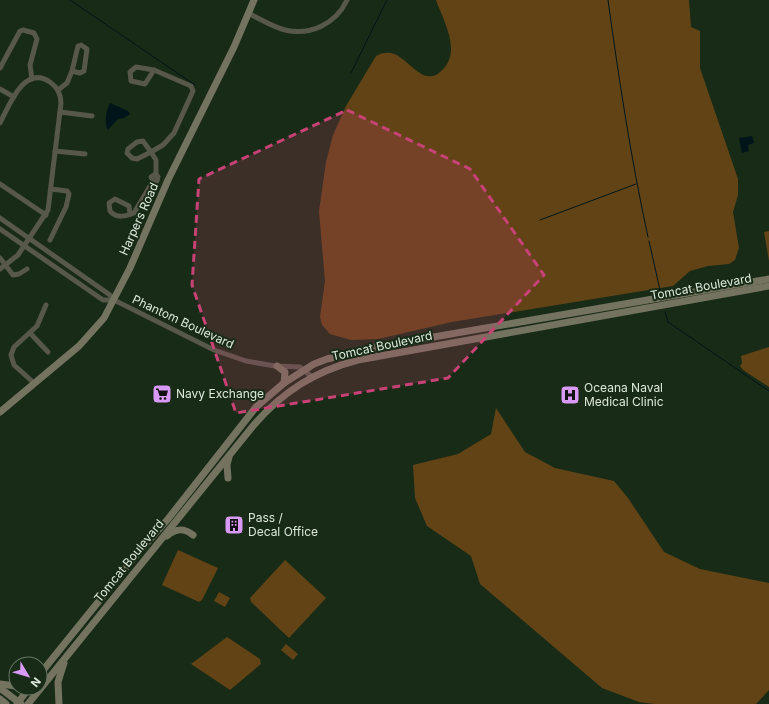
<svg xmlns="http://www.w3.org/2000/svg" width="769" height="704" viewBox="0 0 769 704" font-family="Inter,sans-serif">
<style>
.green{fill:#614316}
.water{fill:#001519}
.lines{fill:none;stroke-linecap:round;stroke-linejoin:round}
.stream{stroke:#001519;stroke-width:1}
.street{stroke:#57574a;stroke-width:5}
.secondary{stroke:#73735f;stroke-width:7}
.marked{fill:#c74275;fill-opacity:0.2;stroke:#c74275;stroke-width:3;stroke-dasharray:8 5;stroke-linejoin:round}
.labels{text-anchor:middle;stroke-width:4;stroke-linejoin:round;paint-order:stroke}
.street-label{font-size:12px;fill:#dce9db;stroke:#182b16}
.poi-label{font-size:12px;fill:#dce9db;stroke:#182b16;text-anchor:start}
</style>
<rect width="100%" height="100%" fill="#182b16"/>
<g class="green">
<path d="M436,0H689L691,27L700,31V68L738,179V195L733,212L739,248L735,260L729,264L708,266L690,271L673,286L452,322L378,339L351,340L330,334L322,325L320,317L325,281L319,211L326,162L333,135L346,106L376,56C381,53 385,52 391,53C410,57 424,93 445,67C460,48 443,20 436,0Z"/>
<path d="M769,231V261L764,232Z"/>
<path d="M769,347V387L743,370L740,366L742,363L741,356Z"/>
<path d="M496,408L525,452L555,468L614,481L628,498L664,552L700,569L769,583V690L756,704H655L639,702L602,688L480,584L471,556L427,526L415,498L413,465L458,454L491,434Z"/>
<path d="M178,550L218,568L202,600L199,602L162,585Z"/>
<path d="M285,560L326,598L289,638L251,602L250,598Z"/>
<path d="M219,592L230,598L225,607L214,601Z"/>
<path d="M227,637L260,659L261,664L230,690L191,664Z"/>
<path d="M286,644L298,654L293,660L281,650Z"/>
</g>
<g class="water">
<path d="M110,103L128,111L130,114L124,118L118,119L108,130C104,124 106,109 110,103Z"/>
<path d="M752,136L754,143L748,145L749,151L742,153L739,138Z"/>
</g>
<g class="lines">
<g class="stream">
<path d="M70,0L195,85"/>
<path d="M608,0C619,80 631,159 648,237"/>
<path d="M351,73L387,0"/>
<path d="M540,220L636,184"/>
<path d="M649,241L660,290"/>
<path d="M665,312L668,322L769,391"/>
</g>
<g class="street">
<path d="M248,13C260,19 273,27 285,30C310,36 336,24 347,0"/>
<path d="M81,45L87,49L84,71L80,73L72,71L78,46Z"/>
<path d="M136,67L154,70L145,84L131,81L130,72Z"/>
<path d="M0,68L20,31L23,30L34,33L37,39L30,65L32,79"/>
<path d="M0,89L14,97"/>
<path d="M58,90L67,83L72,71"/>
<path d="M60,112L92,116"/>
<path d="M0,123C9,106 24,64 50,82C57,87 61,94 61,103L48,210L18,255L0,269"/>
<path d="M143,141L151,152L137,159L132,158L127,153L128,149L137,142Z"/>
<path d="M55,151L85,154"/>
<path d="M153,181H157L158,177L156,174V160L151,152L163,145L174,133L193,91L191,86L154,70"/>
<path d="M153,181L151,177L156,174"/>
<path d="M0,184L46,215"/>
<path d="M130,214L129,206L115,199L109,203L110,211C116,219 126,216 134,213L153,181"/>
<path d="M0,218L110,295L114,300"/>
<path d="M0,229L103,300H114L214,350L246,361L275,366L300,367L312,377"/>
<path d="M50,240L66,207L69,194L67,191L51,189"/>
<path d="M0,258L13,275L19,274L27,269"/>
<path d="M30,333L48,352"/>
<path d="M34,383L14,365L11,355L14,347L37,326L46,305"/>
</g>
<g class="secondary">
<path d="M277,366L285,372L284,383"/>
<path d="M0,412L79,346L104,318L130,268L168,180L234,47L254,0"/>
<path d="M228,478L227,465L229,457"/>
<path d="M167,536C176,528 184,528 193,535"/>
<path d="M40,674L137,554L168,519L256,407L284,383L314,364L327,359L370,348L769,279"/>
<path d="M0,684L16,686"/>
<path d="M0,688L21,704"/>
<path d="M0,699L6,704"/>
<path d="M17,704L29,688"/>
<path d="M28,704L253,426C282,392 315,371 358,360L769,286"/>
<path d="M59,704L58,682L64,663"/>
</g>
</g>
<path class="marked" d="M347,110L470,169L544,275L448,378L236,413L192,285L199,179Z"/>
<defs>
<symbol id="supermarket-square" viewBox="-11 -11 22 22"><rect x="-9" y="-9" width="18" height="18" rx="4" fill="#d99af7" stroke="#182b16"/><path d="M-6-5.5h2.5l.6 2H6L4.5 2H-2.5L-4.4-4H-6ZM-1.5 3.2a1.3 1.3 0 1 0 .1 0ZM3 3.2a1.3 1.3 0 1 0 .1 0Z" fill="#111"/></symbol>
<symbol id="hospital-square" viewBox="-11 -11 22 22"><rect x="-9" y="-9" width="18" height="18" rx="4" fill="#d99af7" stroke="#182b16"/><path d="M-5-5h3v3.5h4V-5h3V5h-3V1.5h-4V5h-3Z" fill="#111"/></symbol>
<symbol id="building-square" viewBox="-11 -11 22 22"><rect x="-9" y="-9" width="18" height="18" rx="4" fill="#d99af7" stroke="#182b16"/><path d="M-4-6H4V6H1V3H-1V6H-4ZM-2.5-4.3h1.7v1.8h-1.7ZM.8-4.3h1.7v1.8H.8ZM-2.5-1h1.7V.8h-1.7ZM.8-1h1.7V.8H.8Z" fill="#111"/></symbol>
</defs>
<g fill-rule="evenodd">
<use href="#supermarket-square" x="151" y="383" width="22" height="22"/>
<use href="#hospital-square" x="559" y="384" width="22" height="22"/>
<use href="#building-square" x="223" y="514" width="22" height="22"/>
</g>
<g class="labels">
<g class="street-label">
<text transform="translate(139 219) rotate(-66)" y="4">Harpers Road</text>
<text transform="translate(701 287) rotate(-10)" y="4">Tomcat Boulevard</text>
<text transform="translate(183 322) rotate(25)" y="4">Phantom Boulevard</text>
<text transform="translate(382 346) rotate(-12)" y="4">Tomcat Boulevard</text>
<text transform="translate(129 561) rotate(-51)" y="4">Tomcat Boulevard</text>
</g>
<g class="poi-label">
<text x="584" y="392">Oceana Naval<tspan x="584" dy="14">Medical Clinic</tspan></text>
<text x="176" y="398">Navy Exchange</text>
<text x="248" y="522">Pass /<tspan x="248" dy="14">Decal Office</tspan></text>
</g>
</g>
<g transform="translate(28 676) rotate(128)"><circle r="19" fill="#182b16" stroke="#667765"/>
<path d="M0-3L7 15L0 10L-7 15Z" fill="#d99af7"/>
<text y="-6" font-size="11" font-weight="bold" text-anchor="middle" fill="#dce9db">N</text>
</g>
</svg>
